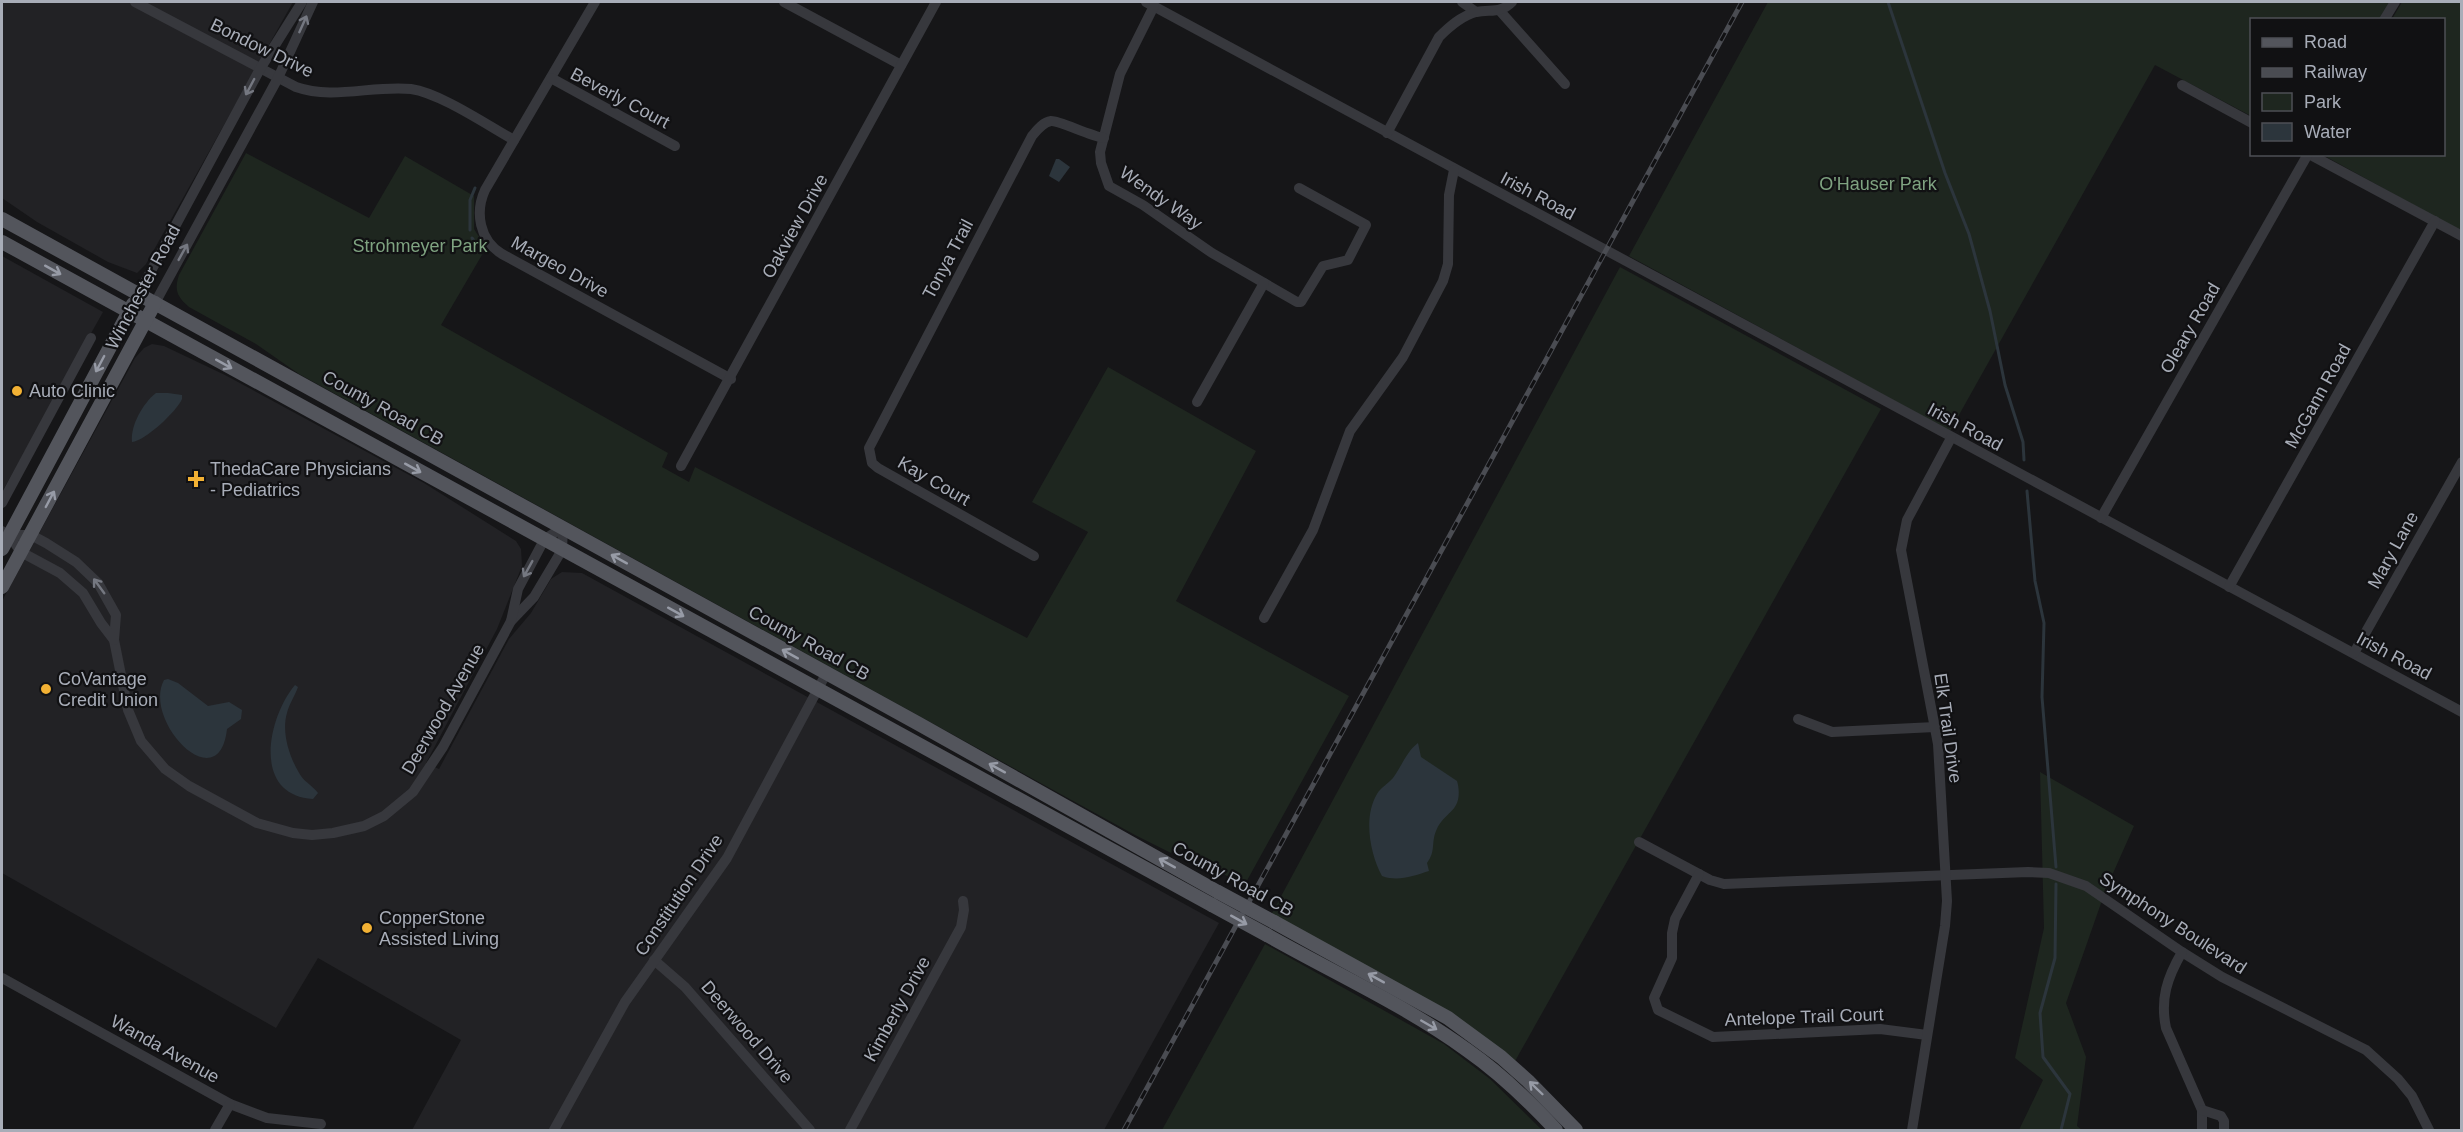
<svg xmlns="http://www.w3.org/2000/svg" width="2463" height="1132" viewBox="0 0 2463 1132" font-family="Helvetica,sans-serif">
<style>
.built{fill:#222225}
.green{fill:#1e261f}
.water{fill:#2c353c}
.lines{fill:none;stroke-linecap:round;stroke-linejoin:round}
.stream{stroke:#2c353c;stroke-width:3}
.minor{stroke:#37383d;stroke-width:10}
.major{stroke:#53555c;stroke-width:14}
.rail-casing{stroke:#4a4c52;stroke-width:5}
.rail{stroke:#111113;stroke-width:3;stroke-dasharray:9;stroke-linecap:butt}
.major-bridge{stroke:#53555c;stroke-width:14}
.oneway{stroke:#757881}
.oneway2{stroke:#979ba6}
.poi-dot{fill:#f2b134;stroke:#111113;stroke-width:2}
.labels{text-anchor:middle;stroke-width:4.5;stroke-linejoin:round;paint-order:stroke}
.street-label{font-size:18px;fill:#a8adb8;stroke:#111113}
.park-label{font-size:18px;fill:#7fa381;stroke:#111113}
.poi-label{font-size:18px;fill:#a8adb8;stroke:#111113;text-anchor:start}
</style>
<rect width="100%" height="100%" fill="#161618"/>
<g class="built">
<path d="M2,2H293L146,264L137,273L108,262L37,222L2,198Z"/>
<path d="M2,256L103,312L2,492Z"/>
<path d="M152,344L164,346L225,375L424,483L516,541L521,549L522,566L497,629L426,763L439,769L509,639L531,613L551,579L562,572L582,573L1219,923L1104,1130H412L461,1040L318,958L276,1028L2,873V601L135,358L144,348Z"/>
</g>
<g class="green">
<path d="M1768,2H2394L2384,19L2252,20L2251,116L2155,65L1950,431L1629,256Z"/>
<path d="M2402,2H2461V231L2323,155L2444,154V20L2392,19Z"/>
<path d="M246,153L369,218L405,156L474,196V229L486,248L441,325L668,453L662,467L689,482L695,467L1027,638L1088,532L1032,502L1108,367L1256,451L1176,601L1349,696L1244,886L1176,846L1171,853L1135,835L299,374L256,344L189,307C177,297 174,290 179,275Z"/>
<path d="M1620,267L1881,409L1514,1063L1271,915Z"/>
<path d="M2040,772L2134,826L2106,889L2066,1003L2086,1057L2077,1126L2082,1130H2019L2043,1080L2015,1058L2044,928Z"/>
<path d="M1265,944L1444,1044L1490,1079L1542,1130H1162Z"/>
</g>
<g class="water">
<path d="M1056,159H1059L1070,167L1059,182L1049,176Z"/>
<path d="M156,393H168L182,395V399C177,411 145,441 132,442C130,426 143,403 156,393Z"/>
<path d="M168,679L178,683L208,706L229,702L242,710L241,719L227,729C219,801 142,721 164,680Z"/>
<path d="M295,685L298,687C295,696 289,704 287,713C281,733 290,759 301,776C306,783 313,786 318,793L313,799C251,795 268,717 295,685Z"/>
<path d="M1418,743L1421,757L1457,781C1459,787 1460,798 1456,805C1452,813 1440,819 1436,831C1431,843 1436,851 1427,863L1429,871C1413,876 1398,882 1382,876C1370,854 1363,817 1377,794C1381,787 1388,784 1393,778C1402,766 1406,752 1418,743Z"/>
</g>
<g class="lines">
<g class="stream">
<path d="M1888,2L1945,173L1969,234L1990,311L2005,385L2023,442L2024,460"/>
<path d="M470,230V200L475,188"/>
<path d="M472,238L481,250"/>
<path d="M2027,491L2035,581L2044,623L2042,697L2056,867"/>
<path d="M2056,884L2055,958L2040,1013L2043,1057L2070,1094L2061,1130"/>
</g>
<g class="minor">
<path d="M135,2L296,87C333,100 373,85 411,89C440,93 487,125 514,140"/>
<path d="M595,2L485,190C475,212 479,240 502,254L731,379"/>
<path d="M784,2L901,65"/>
<path d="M1146,2L2462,712"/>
<path d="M1462,2L1476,12"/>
<path d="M1154,6L1120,74L1100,152L1101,163L1109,186L1143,205L1212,253L1297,302H1301L1323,266L1348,260L1366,225L1299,188"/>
<path d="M1500,11L1565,84"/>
<path d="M2384,20L2395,2"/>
<path d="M551,78L675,146"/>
<path d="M2182,85L2252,123"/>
<path d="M1387,133L1439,37C1449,27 1461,16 1476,12C1491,9 1500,14 1512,2"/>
<path d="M2309,154L2462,236"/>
<path d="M138,295L260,69L302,2"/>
<path d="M155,303L278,78L313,2"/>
<path d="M1197,402L1264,283"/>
<path d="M681,466L936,2"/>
<path d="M2,503L91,338"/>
<path d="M2101,518L2308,154"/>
<path d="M2,531L9,535H31L46,543L76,562L98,583L116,615L114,640L128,710L141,741L165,769L189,786L257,823L293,833L312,835L333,833L364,826L384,816L413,792L443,747L511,621L534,597L562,550L563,527"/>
<path d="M9,535L21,552L60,573L83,593L101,623L114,640"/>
<path d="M1034,556L878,468L872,463L869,448L1032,136C1037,130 1043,122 1051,121C1058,120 1090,136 1104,138"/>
<path d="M2229,587L2435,221"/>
<path d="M1264,618L1313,530L1350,431L1403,357L1443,281L1448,264L1449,195L1454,170"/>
<path d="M511,621L518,589L544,540L563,527"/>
<path d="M2354,653L2462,462"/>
<path d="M1798,719L1832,732L1935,727"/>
<path d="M1639,842L1710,880L1724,884L2028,872L2049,873L2086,886L2182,952L2222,977L2366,1050L2398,1079L2412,1096L2429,1130"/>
<path d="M1699,874L1675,919L1672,933V958L1654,998L1658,1010L1713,1037L1880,1029L1927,1035"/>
<path d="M2182,952C2167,978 2160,999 2166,1028L2202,1110V1130"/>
<path d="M654,960L685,987L810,1130"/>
<path d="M2,978L230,1104L267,1118L321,1124"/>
<path d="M2202,1110L2221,1116L2224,1121V1130"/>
<path d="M215,1130L230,1104"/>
<path d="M554,1130L625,1002L727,858L826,674"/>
<path d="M850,1130L961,927L964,910L963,901"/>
<path d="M1912,1130L1945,926L1947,901L1938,744L1901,550L1907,520L1951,438"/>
</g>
<g class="major">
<path d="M2,219L919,724L1218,892"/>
<path d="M2,242L1212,905"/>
<path d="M2,549L133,304"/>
<path d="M2,587L155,303"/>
<path d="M1274,922L1448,1018L1501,1057L1528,1081L1576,1130"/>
<path d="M1267,935C1334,973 1405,1005 1467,1050C1500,1073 1529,1101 1556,1130"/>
</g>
<defs>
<path id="rail" d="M1124,1130L1742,2"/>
</defs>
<use href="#rail" class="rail-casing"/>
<use href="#rail" class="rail"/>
<g class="major-bridge">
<path d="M1218,892L1274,922"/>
<path d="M1212,905L1267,935"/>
</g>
</g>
<defs><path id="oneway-shaft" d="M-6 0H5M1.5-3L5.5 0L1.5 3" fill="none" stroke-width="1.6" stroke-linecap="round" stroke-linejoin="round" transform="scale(1.5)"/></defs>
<g class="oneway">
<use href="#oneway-shaft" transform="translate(303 24) rotate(-66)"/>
<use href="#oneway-shaft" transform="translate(250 87) rotate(118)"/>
<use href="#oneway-shaft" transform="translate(183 252) rotate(-61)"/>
<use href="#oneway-shaft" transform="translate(528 569) rotate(119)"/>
<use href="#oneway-shaft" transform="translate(99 586) rotate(-126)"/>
</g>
<g class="oneway2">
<use href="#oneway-shaft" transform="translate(53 270) rotate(29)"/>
<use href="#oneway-shaft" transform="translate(100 364) rotate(118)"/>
<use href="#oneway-shaft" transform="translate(224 364) rotate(29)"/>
<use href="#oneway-shaft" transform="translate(413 468) rotate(29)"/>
<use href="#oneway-shaft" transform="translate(50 499) rotate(-62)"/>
<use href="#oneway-shaft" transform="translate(619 559) rotate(-151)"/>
<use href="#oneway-shaft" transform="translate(676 612) rotate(29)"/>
<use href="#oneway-shaft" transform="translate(790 654) rotate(-151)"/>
<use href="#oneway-shaft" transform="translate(997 768) rotate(-151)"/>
<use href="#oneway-shaft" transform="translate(1167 863) rotate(-151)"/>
<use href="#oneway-shaft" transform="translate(1239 920) rotate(29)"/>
<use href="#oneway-shaft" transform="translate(1376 978) rotate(-151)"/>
<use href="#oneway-shaft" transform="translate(1429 1025) rotate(30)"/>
<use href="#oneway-shaft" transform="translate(1536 1088) rotate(-136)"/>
</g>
<g class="poi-dot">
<circle cx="17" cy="391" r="6"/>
<path d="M193 470h6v6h6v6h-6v6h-6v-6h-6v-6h6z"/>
<circle cx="46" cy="689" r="6"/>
<circle cx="367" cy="928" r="6"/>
</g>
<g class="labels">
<g class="street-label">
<text transform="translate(262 48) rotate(26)" y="6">Bondow Drive</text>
<text transform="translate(620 98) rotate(28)" y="6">Beverly Court</text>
<text transform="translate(1538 196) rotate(28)" y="6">Irish Road</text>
<text transform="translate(1161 198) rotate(35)" y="6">Wendy Way</text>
<text transform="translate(795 226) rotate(-61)" y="6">Oakview Drive</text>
<text transform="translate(948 259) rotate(-62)" y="6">Tonya Trail</text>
<text transform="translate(560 267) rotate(29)" y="6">Margeo Drive</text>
<text transform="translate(143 287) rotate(-62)" y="6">Winchester Road</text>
<text transform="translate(2190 328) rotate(-60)" y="6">Oleary Road</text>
<text transform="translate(2318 396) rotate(-61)" y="6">McGann Road</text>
<text transform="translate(383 408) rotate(29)" y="6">County Road CB</text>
<text transform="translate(1965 427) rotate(28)" y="6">Irish Road</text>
<text transform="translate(934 481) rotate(30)" y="6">Kay Court</text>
<text transform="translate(2393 550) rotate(-61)" y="6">Mary Lane</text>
<text transform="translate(809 643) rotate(29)" y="6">County Road CB</text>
<text transform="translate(2394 656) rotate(28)" y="6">Irish Road</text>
<text transform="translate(443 709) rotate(-60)" y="6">Deerwood Avenue</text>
<text transform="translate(1948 728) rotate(82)" y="6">Elk Trail Drive</text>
<text transform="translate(1233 879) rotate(29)" y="6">County Road CB</text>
<text transform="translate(679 895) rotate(-56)" y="6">Constitution Drive</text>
<text transform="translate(2173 923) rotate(33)" y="6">Symphony Boulevard</text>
<text transform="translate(897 1009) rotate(-61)" y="6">Kimberly Drive</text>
<text transform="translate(1804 1017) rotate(-2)" y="6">Antelope Trail Court</text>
<text transform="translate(747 1032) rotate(49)" y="6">Deerwood Drive</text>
<text transform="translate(165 1049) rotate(29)" y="6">Wanda Avenue</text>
</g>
<g class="park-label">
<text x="1878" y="190">O'Hauser Park</text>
<text x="420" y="252">Strohmeyer Park</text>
</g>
<g class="poi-label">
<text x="29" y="397">Auto Clinic</text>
<text x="210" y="475">ThedaCare Physicians<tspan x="210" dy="21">- Pediatrics</tspan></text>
<text x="58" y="685">CoVantage<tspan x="58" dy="21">Credit Union</tspan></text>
<text x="379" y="924">CopperStone<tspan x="379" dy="21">Assisted Living</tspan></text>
</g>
</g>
<rect width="2463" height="1132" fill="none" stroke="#a8adb8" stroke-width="6"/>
<rect x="2250" y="18" width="195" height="138" fill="#111113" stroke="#4d4f55" stroke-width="1.5"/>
<rect x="2262" y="38" width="30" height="9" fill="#53555c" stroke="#4d4f55" stroke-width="1.5"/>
<text x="2304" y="48" font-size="18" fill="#a8adb8">Road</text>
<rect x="2262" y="68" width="30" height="9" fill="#4a4c52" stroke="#4d4f55" stroke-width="1.5"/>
<text x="2304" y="78" font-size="18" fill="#a8adb8">Railway</text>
<rect x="2262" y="93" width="30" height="18" fill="#1e261f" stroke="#4d4f55" stroke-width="1.5"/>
<text x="2304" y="108" font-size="18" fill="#a8adb8">Park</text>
<rect x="2262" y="123" width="30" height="18" fill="#2c353c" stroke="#4d4f55" stroke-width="1.5"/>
<text x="2304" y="138" font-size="18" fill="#a8adb8">Water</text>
</svg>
